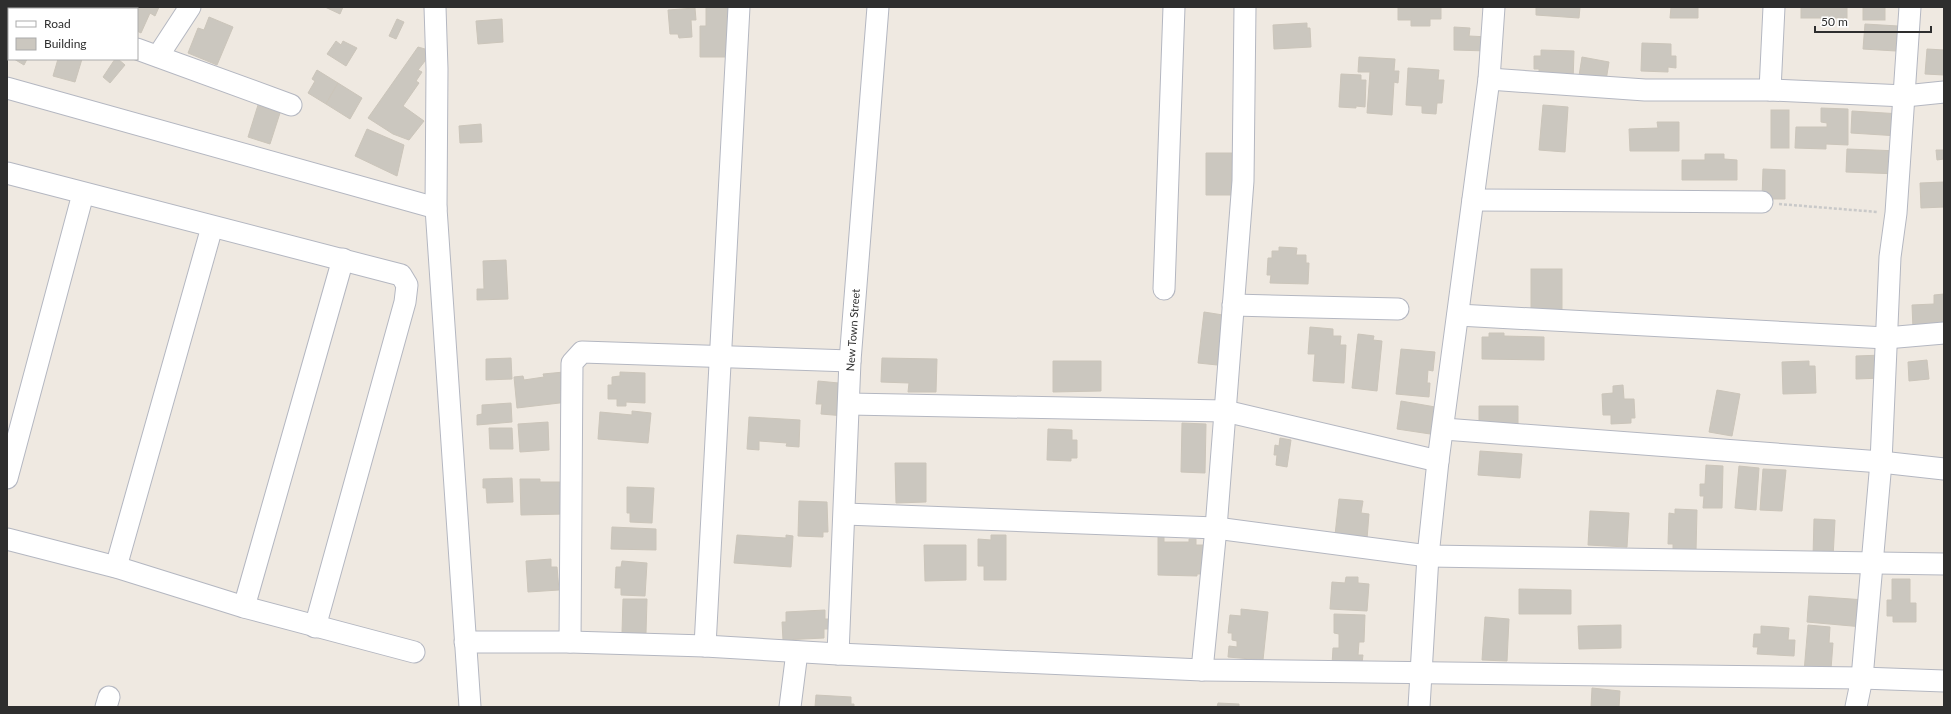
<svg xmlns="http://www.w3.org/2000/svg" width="1951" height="714" viewBox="0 0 1951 714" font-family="Lato,sans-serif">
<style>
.building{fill:#cbc7bf;stroke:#cbc5ba}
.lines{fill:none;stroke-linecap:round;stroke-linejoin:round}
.minor-casing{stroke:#b4b7c1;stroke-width:23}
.path{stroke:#c9c9c9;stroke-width:2.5;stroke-dasharray:3 2;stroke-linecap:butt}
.minor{stroke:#fff;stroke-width:21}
.labels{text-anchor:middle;stroke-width:3;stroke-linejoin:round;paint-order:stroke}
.street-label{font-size:11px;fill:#2e2e2e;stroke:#fff}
</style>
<rect width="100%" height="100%" fill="#efe9e1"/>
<g class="building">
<path d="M65,7H95V9H70Z"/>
<path d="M112,7H159L155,16L150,13L141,33L137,31V9H111Z"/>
<path d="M325,7H343L340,14Z"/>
<path d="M706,7H732V57H700V26H706Z"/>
<path d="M1398,7H1441V19H1430V26H1411V20H1398Z"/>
<path d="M1536,7H1580L1579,18L1536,15Z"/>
<path d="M1671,7H1698V18H1670Z"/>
<rect x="1801" y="7" width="46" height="11"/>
<rect x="1863" y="7" width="22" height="13"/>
<path d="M695,8L696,20H691L692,37L679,38L678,34H670L668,10Z"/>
<path d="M209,17L233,27L217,65L188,53L198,28L204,30Z"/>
<path d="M397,19L404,22L396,39L389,36Z"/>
<path d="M502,19L503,42L478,44L476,21Z"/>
<path d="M1307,23V28H1310L1311,47L1274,49L1273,25Z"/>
<path d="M1865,24L1898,26L1896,51L1863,49Z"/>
<path d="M1454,27L1470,28L1469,36L1489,37L1488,51L1454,50Z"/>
<path d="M336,41L341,45L343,41L357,48L346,66L327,54Z"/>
<path d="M1642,43L1671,44V56H1676V68L1668,67V72L1641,71Z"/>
<path d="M9,44V56L7,55Z"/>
<path d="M418,47L425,49V61L418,70L422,72L416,81L419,83L403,106L424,121L409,140L393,134L368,118Z"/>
<path d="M1927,49L1944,50V75L1925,74Z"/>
<path d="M1541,50L1574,51L1573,82L1539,80V69H1534V56H1541Z"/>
<path d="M1359,57L1395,59L1394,71H1399L1398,83L1394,82L1392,115L1367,113L1370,72H1358Z"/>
<path d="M1582,57L1609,62L1605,87L1578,82Z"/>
<path d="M14,59H27L24,65Z"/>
<path d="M58,59H82L75,82L53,76Z"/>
<path d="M115,59H118L125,65L110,83L103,77Z"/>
<path d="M1408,68L1439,70L1438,80H1444L1442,103H1437L1436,114L1422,113V106L1406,105Z"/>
<path d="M317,70L338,83L326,104L308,93L315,81L312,79Z"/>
<path d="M1341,74L1361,75V80H1366L1365,107L1356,106V108L1339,107Z"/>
<path d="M338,83L362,98L350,119L326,104Z"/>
<path d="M258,105L280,113L270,144L248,137Z"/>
<path d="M1543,105L1568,107L1565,152L1539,150Z"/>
<path d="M1821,108L1848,109V145L1826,144V149L1795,148L1796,127H1827V123L1821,122Z"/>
<rect x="1771" y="110" width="18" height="38"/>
<path d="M1852,111L1901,114L1899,136L1851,133Z"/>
<path d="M1657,122H1679V151H1630L1629,129L1658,128Z"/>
<path d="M481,124L482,142L460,143L459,126Z"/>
<path d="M367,129L404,145L397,176L355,156Z"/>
<path d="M1847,149L1900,151L1899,174L1846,172Z"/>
<path d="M1936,150H1944V159L1937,160Z"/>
<path d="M1206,153H1232V168H1237V195H1206Z"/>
<path d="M1705,154H1724V159L1737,160V180H1682V160H1705Z"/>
<path d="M1763,169L1785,170V199H1762Z"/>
<path d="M1944,182V207L1921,208L1920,183Z"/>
<path d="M1279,247L1297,248L1296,255H1306V263H1309L1308,284L1270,283L1271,275H1267L1268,258H1272V251H1279Z"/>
<path d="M506,260L508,299L477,300V289H484L483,261Z"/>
<rect x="1531" y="269" width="31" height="42"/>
<path d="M1944,294V327L1913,329L1912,305L1934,304V295Z"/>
<path d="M1204,312L1223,315L1227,366L1198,363Z"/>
<path d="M1310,327L1333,329V336H1341L1340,345H1346L1344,383L1313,381L1315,354H1308Z"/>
<path d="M1489,333H1504V336L1544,337V360L1482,359V337H1489Z"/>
<path d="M1358,334L1374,336L1373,340L1382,341L1377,391L1352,388Z"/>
<path d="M1401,349L1435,352L1433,371L1428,370L1427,383H1430L1429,397L1396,394Z"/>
<path d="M1883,355V378L1856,379V356Z"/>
<path d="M511,358L512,379L486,380V359Z"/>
<path d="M882,358L937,359L936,392H908L909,383L881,382Z"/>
<path d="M1927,360L1929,379L1909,381L1908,362Z"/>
<path d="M1053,361H1101V391L1053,392Z"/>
<path d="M1809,361V366H1815L1816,393L1783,394L1782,362Z"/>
<path d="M564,372L568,402L517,408L514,377L523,376L524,380L544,377L543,374Z"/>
<path d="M620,372L645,373V403L626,402V406H617V399H608V385H612V377L620,376Z"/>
<path d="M818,381L849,384L845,416L821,414L822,404H816Z"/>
<path d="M1623,385L1624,399H1634L1635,418H1631V423L1611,424V415H1603L1602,394L1613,393V386Z"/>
<path d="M1717,390L1740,394L1732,436L1709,432Z"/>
<path d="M1401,401L1441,408L1437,435L1397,429Z"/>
<path d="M511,403L512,422L477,425V415L482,414V405Z"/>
<path d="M1479,406H1518V426L1479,427Z"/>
<path d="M632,411L651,413L648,443L598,439L600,412L632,415Z"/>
<path d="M749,417L800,420L799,447L786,446L787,443L759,441V450L747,449Z"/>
<path d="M548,422L549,450L520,452L518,424Z"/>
<path d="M1182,423L1206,424L1205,473L1181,472Z"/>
<path d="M489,428H512L513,449H490Z"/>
<path d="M1048,429L1072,430V440H1077V458H1071V461L1047,460Z"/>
<path d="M1280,438L1291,440L1287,467L1276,465L1277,455H1274L1275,445L1279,446Z"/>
<path d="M1480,451L1522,454L1520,478L1478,475Z"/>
<path d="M895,463H926V502L896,503Z"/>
<path d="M1706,465L1723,466L1722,508H1703L1704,496H1700V484H1705Z"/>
<path d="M1739,466L1759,468L1756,510L1735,508Z"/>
<path d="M1763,469L1786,470L1782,511L1760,510Z"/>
<path d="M512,478L513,502L487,503L486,488H483V479Z"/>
<path d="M520,479H540V482H564V514L521,515Z"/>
<path d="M627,487L654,488L652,523L630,522V513H627Z"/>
<path d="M1339,499L1363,501L1361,513L1369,514L1367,539L1335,535Z"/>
<path d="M799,501L827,502L828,532H823V537L798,536Z"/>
<path d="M1675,509L1697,510L1696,551L1673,550V544H1668L1669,513L1675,514Z"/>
<path d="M1590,511L1629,513L1627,547L1588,545Z"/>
<path d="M1814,519L1835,520L1833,558L1813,557Z"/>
<path d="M612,527L656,529V550L611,549Z"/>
<path d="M737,535L786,538V535L793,536L791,567L734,563Z"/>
<path d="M991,535H1006V580H984V566H978V539L991,540Z"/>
<path d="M1158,535L1164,536V542H1189V539H1196V545H1206L1205,574H1197V576L1158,575Z"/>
<path d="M924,545H966V580L925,581Z"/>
<path d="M551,559V567H557L559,590L528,592L526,561Z"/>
<path d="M622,561L647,563L645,596L621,595V588H615L616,567H621Z"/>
<path d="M1346,577H1358V583L1369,584L1367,611L1330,609L1332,582L1345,583Z"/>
<path d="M1892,579H1910V603H1916V622H1893V616H1887V600H1892Z"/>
<path d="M1519,589L1571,590V614H1519Z"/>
<path d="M1809,596L1865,600L1863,627L1807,622Z"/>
<path d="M623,599H647L646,633H622Z"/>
<path d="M1241,609L1268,612L1263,660L1228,657L1229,646L1237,647V641L1232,640V633H1228L1230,615L1241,616Z"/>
<path d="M825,610V619H829V629H824V638L783,640L782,622H786V612Z"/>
<path d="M1334,614L1365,615L1364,642H1359L1358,655H1363L1362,663L1332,665L1333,648H1339V634L1334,633Z"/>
<path d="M1485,617L1509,619L1507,661L1482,660Z"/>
<path d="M1621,625V648L1579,649L1578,626Z"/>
<path d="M1808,625L1830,627L1829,643H1833L1831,669L1804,672Z"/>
<path d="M1761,626L1789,628L1788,640H1795L1794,656L1757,654L1758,647H1753L1754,634H1761Z"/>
<path d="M1592,688L1620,691L1619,707H1591Z"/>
<path d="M816,695L851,697V704H854V707H815Z"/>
<path d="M1218,703L1239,704V707H1217Z"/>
</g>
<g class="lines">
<defs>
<g id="minor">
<path d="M18,7L24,9"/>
<path d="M435,7L437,69L436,208L470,707"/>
<path d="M137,49L291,105"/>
<path d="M158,56L190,7"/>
<path d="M1489,79L1645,90H1770L1905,96L1944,92"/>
<path d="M7,88L436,208"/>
<path d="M1770,90L1774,7"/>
<path d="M7,173L401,275L407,285L405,302L315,627"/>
<path d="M1473,200L1762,202"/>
<path d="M1164,289L1174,7"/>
<path d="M1233,305L1398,309"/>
<path d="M1458,315L1886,338L1944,333"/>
<path d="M849,404L1225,411L1438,461"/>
<path d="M1444,429L1881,462L1944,469"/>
<path d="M7,478L83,194"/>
<path d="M845,514L1216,528L1428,556L1944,564"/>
<path d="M7,539L116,567L244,607L414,652"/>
<path d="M116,567L212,227"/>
<path d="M244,607L343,259"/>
<path d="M465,642H570L705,646L838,654L1202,670L1862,678L1944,681"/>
<path d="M570,642L572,363L582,352L850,361"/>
<path d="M705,646L739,7"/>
<path d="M838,654L850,361L878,7"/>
<path d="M1202,670L1216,528L1243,181L1245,7"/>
<path d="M106,707L109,697"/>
<path d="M790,707L797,652"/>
<path d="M1419,707L1428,556L1438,461L1489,79L1494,7"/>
<path d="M1856,707L1862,678L1881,462L1890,257L1896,213L1910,7"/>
</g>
</defs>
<use href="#minor" class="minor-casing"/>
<path class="path" d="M1779,204L1878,212"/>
<use href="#minor" class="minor"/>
</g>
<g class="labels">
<g class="street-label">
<text transform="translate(853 330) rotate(-86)" y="4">New Town Street</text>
</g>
</g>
<rect width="1951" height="714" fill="none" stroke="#2e2e2e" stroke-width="16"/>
<rect x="8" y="8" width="130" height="52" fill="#ffffff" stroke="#ababab"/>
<rect x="16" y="21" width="20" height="6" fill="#ffffff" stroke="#ababab"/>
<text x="44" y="28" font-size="12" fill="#2e2e2e">Road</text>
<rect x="16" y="38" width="20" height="12" fill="#cbc7bf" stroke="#ababab"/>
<text x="44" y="48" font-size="12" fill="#2e2e2e">Building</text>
<path d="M1815 26v6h116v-6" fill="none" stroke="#2e2e2e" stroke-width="2"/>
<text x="1821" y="26" font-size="12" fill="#2e2e2e" stroke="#ffffff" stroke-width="3" paint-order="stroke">50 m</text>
</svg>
